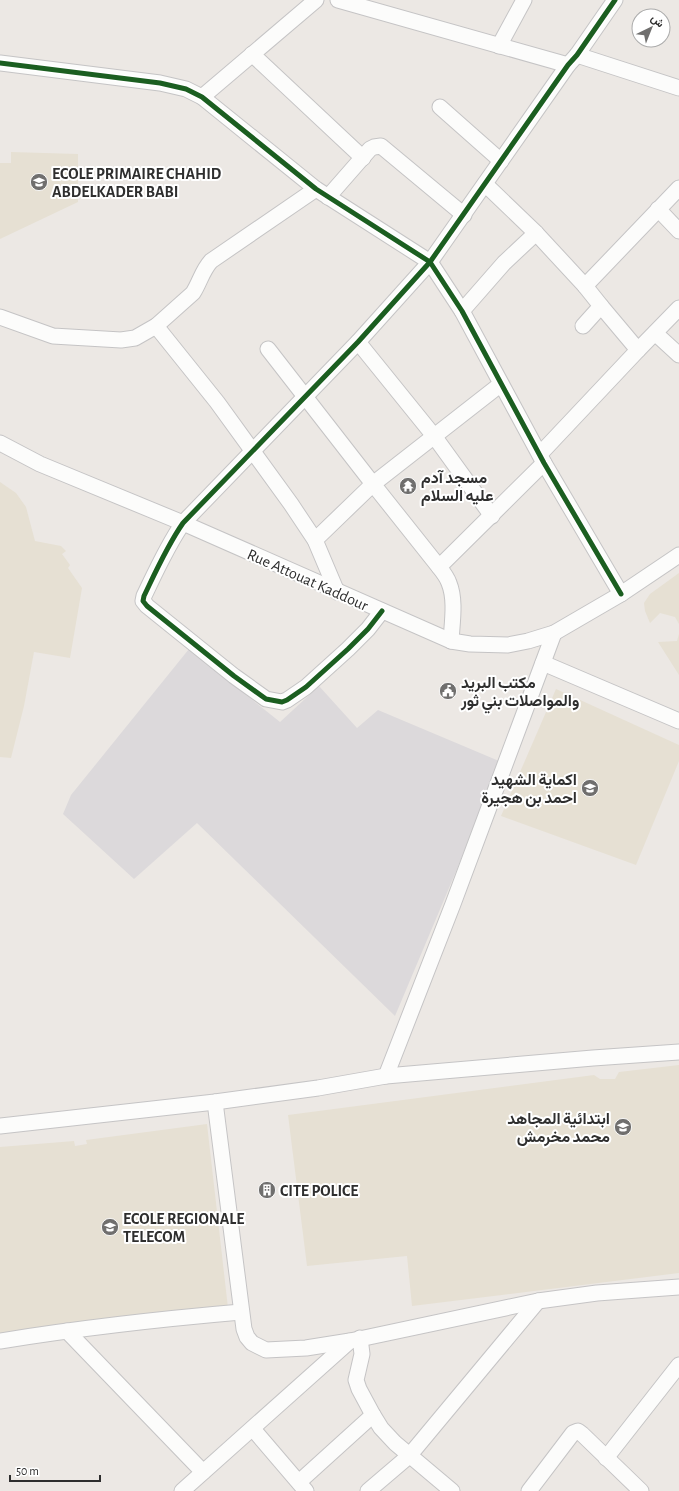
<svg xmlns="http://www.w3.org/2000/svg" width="679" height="1491" viewBox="0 0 679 1491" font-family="'Alegreya Sans',Vazirmatn,sans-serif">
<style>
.industrial{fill:#dcd9db}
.education{fill:#e6e0d3}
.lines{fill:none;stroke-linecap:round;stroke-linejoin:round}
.minor-casing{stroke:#c5c4c5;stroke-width:17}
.minor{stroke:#fcfcfb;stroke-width:15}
.cycleway-casing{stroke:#fff;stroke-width:8}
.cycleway{stroke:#1b5e20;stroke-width:5}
.labels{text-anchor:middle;stroke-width:4;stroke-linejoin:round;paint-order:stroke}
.poi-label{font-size:16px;font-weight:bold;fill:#2e2e2e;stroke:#fff;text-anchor:start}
.street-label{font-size:16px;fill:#2e2e2e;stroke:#fff}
</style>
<rect width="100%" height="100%" fill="#ece8e4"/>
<path class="industrial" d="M189,649L280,722L319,686L357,728L378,710L499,761L457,869L395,1016L197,823L134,879L63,814L71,795Z"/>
<g class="education">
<path d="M11,152L78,154V202L0,239V163H11Z"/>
<path d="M0,482L16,493L26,507L35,541L61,546L66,551L62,554L70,565L68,568L82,588L70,658L34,652L24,706L11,758L0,757Z"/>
<path d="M679,573V624L675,617L660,613L650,623L645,611L644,603L650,594Z"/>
<path d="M679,634V675L658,642L677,641Z"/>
<path d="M556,689L679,745V761L636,865L501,816Z"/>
<path d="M679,1065V1273L412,1306L407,1256L307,1266L288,1115L594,1075L600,1079H615L619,1072Z"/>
<path d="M207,1124L228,1308L0,1335V1147L74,1141L75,1146L87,1144L86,1140Z"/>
</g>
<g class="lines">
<defs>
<g id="minor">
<path d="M338,0L568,65"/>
<path d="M499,46L524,0"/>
<path d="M252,54L363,158"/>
<path d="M577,55L679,88"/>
<path d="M0,63L160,83L186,89L202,97L316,189L430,262L462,311L544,463L621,594"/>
<path d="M202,97L316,0"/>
<path d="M440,107L501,161"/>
<path d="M485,184L536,233"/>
<path d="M328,197L370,149L374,147L381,146L464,215"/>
<path d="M658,209L679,231"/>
<path d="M585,286L679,188"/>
<path d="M462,311L504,263L536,233L585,286L601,306"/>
<path d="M0,317L53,336L121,340L135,338L156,326L193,293C200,282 202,271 211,261L316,189"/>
<path d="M156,326L217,402L291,504L315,540L337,592"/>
<path d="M655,333L679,355"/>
<path d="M358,342L434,436L492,516"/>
<path d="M268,349L373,484L315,540"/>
<path d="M638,350L679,308"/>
<path d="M501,384L373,484L439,567L544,463"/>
<path d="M0,443L40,464L183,523L451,641L470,644L508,645L528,641L554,633L621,594L679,555"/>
<path d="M540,454L638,350L601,306L583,326"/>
<path d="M439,567C443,572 447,577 449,583C456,600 452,623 451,641"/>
<path d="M382,611L368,629L348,649L306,687L287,700L282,702L266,699L234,676L147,606L143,601L144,596C156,571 167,546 183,523L358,342L430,262L568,65L577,55L615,0"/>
<path d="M543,663L679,721"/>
<path d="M386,1076L453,904L554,633"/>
<path d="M215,1102L244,1329L247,1337L252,1343L266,1350L306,1348L350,1341L538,1301L597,1293L679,1287"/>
<path d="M0,1126L215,1102L318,1088L386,1076L593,1058L679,1052"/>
<path d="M67,1331L203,1472"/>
<path d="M360,1338L362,1354L356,1380L359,1389L373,1415L381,1428L395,1443L452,1491"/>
<path d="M0,1341C80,1328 160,1319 241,1312"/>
<path d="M253,1429L306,1491"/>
<path d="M606,1458L679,1365"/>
<path d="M299,1482L373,1415"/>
<path d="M182,1491L350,1341"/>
<path d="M368,1491L409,1456L538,1301"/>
<path d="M529,1491L573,1433L578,1431L582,1434L641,1491"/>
</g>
</defs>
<use href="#minor" class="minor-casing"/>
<use href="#minor" class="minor"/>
<defs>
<g id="cycleway">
<path d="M0,63L160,83L186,89L202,97L316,189L430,262L462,311L544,463L621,594"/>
<path d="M382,611L368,629L348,649L306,687L287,700L282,702L266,699L234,676L147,606L143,601L144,596C156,571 167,546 183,523L358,342L430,262L568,65L577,55L615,0"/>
</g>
</defs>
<use href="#cycleway" class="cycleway-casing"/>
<use href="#cycleway" class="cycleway"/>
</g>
<defs>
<symbol id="school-disc" viewBox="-11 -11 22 22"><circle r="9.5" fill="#706f6e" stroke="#fff"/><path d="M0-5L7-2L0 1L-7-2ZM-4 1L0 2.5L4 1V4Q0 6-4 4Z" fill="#fff"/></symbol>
<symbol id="temple-disc" viewBox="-11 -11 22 22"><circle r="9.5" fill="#706f6e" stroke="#fff"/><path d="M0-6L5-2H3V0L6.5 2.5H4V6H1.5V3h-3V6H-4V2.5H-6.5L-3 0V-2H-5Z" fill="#fff"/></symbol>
<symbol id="civic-disc" viewBox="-11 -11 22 22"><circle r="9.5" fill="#706f6e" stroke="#fff"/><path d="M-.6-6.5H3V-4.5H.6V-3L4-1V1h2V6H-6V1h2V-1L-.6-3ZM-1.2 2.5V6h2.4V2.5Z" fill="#fff"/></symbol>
<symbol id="building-disc" viewBox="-11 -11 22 22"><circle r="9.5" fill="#706f6e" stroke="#fff"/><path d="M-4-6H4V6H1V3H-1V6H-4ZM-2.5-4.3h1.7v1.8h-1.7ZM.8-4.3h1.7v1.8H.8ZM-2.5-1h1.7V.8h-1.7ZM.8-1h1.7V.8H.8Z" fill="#fff"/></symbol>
</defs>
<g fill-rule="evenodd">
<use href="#school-disc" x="29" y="172" width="20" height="20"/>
<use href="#temple-disc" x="398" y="476" width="20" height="20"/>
<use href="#civic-disc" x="438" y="681" width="20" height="20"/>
<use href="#school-disc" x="580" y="778" width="20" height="20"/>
<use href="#school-disc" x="613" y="1117" width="20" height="20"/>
<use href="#building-disc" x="257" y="1180" width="20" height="20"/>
<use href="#school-disc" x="100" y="1217" width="20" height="20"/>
</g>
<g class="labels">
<g class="poi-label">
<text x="52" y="179">ECOLE PRIMAIRE CHAHID<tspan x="52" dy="18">ABDELKADER BABI</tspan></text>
<text x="421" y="483">مسجد آدم<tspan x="421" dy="18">عليه السلام</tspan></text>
<text x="461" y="688">مكتب البريد<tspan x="461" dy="18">والمواصلات بني ثور</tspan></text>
<text x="577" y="785" text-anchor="end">اكماية الشهيد<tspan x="577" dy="18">احمد بن هجيرة</tspan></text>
<text x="610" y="1124" text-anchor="end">ابتدائية المجاهد<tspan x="610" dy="18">محمد مخرمش</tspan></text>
<text x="280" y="1196">CITE POLICE</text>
<text x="123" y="1224">ECOLE REGIONALE<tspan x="123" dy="18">TELECOM</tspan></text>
</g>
<g class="street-label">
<text transform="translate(308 579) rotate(24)" y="6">Rue Attouat Kaddour</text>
</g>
</g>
<g transform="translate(651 28) rotate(43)"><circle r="19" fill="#ffffff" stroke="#ababab"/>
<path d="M0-3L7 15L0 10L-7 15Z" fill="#706f6e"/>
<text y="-6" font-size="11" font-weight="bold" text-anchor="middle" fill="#2e2e2e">ش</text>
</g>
<path d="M10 1475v6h90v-6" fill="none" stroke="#2e2e2e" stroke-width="2"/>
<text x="16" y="1475" font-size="12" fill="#2e2e2e" stroke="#ffffff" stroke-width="3" paint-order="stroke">50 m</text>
</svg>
